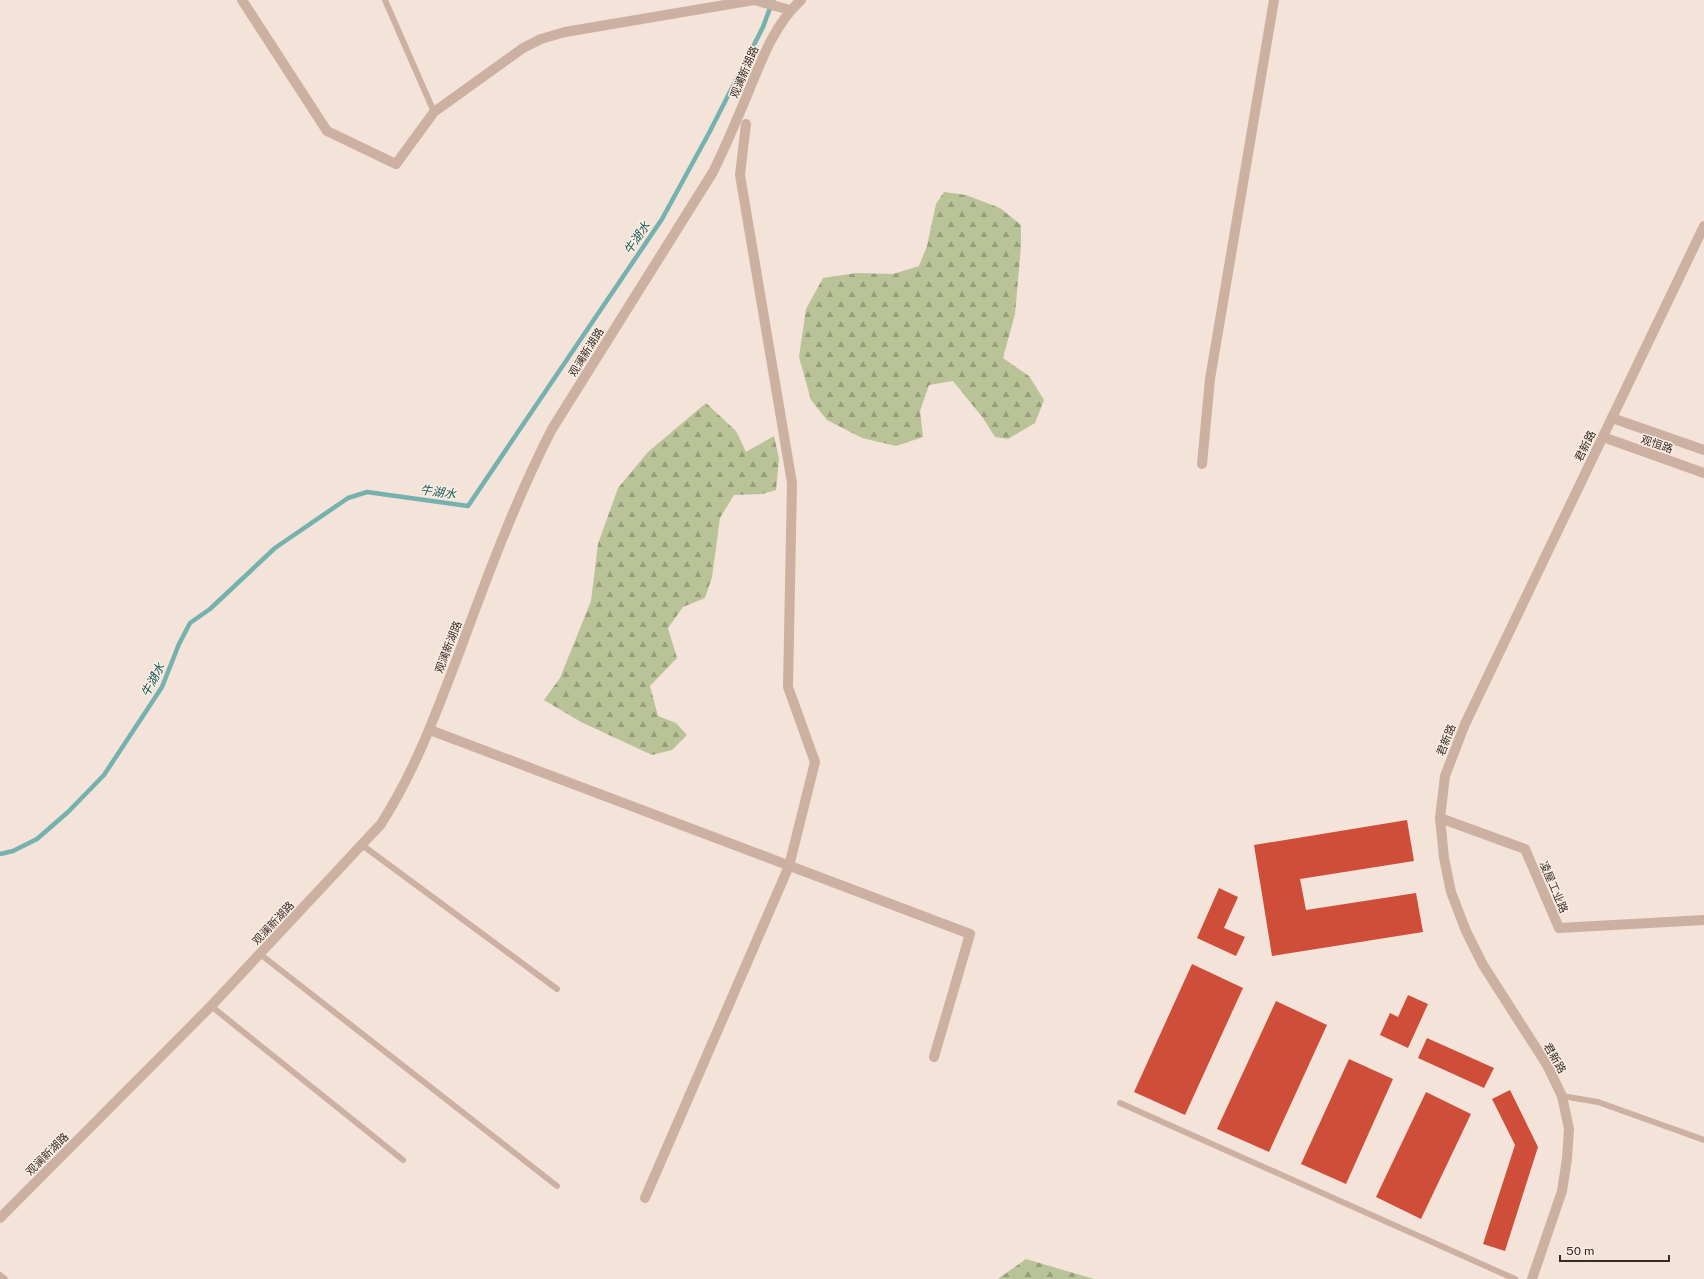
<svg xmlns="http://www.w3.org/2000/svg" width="1704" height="1279" viewBox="0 0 1704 1279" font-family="'Public Sans','Noto Sans SC',sans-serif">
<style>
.forest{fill:url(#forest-firs)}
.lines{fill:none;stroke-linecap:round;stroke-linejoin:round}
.stream{stroke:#75b2ae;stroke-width:4.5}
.building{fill:#cf4e3a}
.service{stroke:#ccb1a3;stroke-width:6}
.minor{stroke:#ccb1a3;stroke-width:10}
.tertiary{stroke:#ccb1a3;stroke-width:10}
.labels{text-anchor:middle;stroke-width:3;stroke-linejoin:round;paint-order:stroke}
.street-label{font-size:11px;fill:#362926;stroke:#faeee4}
.water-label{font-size:12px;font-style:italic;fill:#185a57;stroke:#faeee4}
</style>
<defs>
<pattern id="forest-firs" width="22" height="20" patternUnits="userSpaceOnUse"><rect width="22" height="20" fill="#b9c397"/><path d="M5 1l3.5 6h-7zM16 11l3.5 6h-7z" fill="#979e7b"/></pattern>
</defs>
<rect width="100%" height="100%" fill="#f3e3d8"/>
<g class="forest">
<path d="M944,192L966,195L1000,208L1021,225V246L1015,314L1003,358L1029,376L1044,400L1035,423L1008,439L995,437L983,418L953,381L929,385L920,411L923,437L896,446L862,438L827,420L811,400L799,357L806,309L823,278L857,273L893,274L919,266L927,246L936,204Z"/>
<path d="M706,403L736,431L746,452L774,436L779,459L776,490L762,494L734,495L720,518L712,577L705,598L683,607L668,628L677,658L650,686L658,716L676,723L687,735L672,750L652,755L581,722L544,700L560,678L591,601L598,544L618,488L648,452Z"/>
<path d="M1026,1259L1094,1279H998Z"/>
</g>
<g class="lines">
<path class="stream" d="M0,854L13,851L37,839L68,812L104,775L162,687L179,644L190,623L210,609L275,548L348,498L367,492L468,506L662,219L709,133L763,27L773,0"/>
</g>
<g class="building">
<path d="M1407,820L1414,861L1300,879L1306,910L1416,893L1423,932L1272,956L1254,845Z"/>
<path d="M1219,888L1238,897L1224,928L1245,937L1236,956L1197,938Z"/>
<path d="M1192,964L1243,988L1185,1115L1134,1092Z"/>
<path d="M1408,995L1428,1004L1408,1048L1380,1035L1390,1013L1398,1017Z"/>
<path d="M1276,1001L1327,1025L1269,1152L1217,1129Z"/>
<path d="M1427,1038L1494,1068L1484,1088L1418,1058Z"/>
<path d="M1349,1059L1393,1079L1346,1184L1301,1164Z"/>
<path d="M1510,1090L1538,1147L1505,1251L1483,1244L1515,1145L1492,1099Z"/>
<path d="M1426,1092L1471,1114L1421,1219L1376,1197Z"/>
</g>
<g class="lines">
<g class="service">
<path d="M385,0L434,112"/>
<path d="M362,845L557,989"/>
<path d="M260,954L557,1186"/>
<path d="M211,1006L403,1160"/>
<path d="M1562,1096L1598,1102L1704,1140"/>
<path d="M1120,1103L1515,1279"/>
<path d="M0,1275L5,1279"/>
</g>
<g class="minor">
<path d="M242,0L327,131L396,164L434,112L523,48L541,39L565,32L754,0L790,10"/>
<path d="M1612,418L1704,450"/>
<path d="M1603,437L1704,473"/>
<path d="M1202,464L1210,379L1274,0"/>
<path d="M430,730L970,934L934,1057"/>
<path d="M1440,818L1525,849L1559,928L1704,920"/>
<path d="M645,1198L789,866L815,762L788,687L792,483L740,175L746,124"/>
</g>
<g class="tertiary">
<path d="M0,1218L211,1006L381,824C416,769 436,713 459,653C487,577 515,501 552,429L713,172C726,146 737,119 748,93C762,59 774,25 801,0"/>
<path d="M1532,1279L1562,1191L1567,1159L1569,1129L1562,1096L1547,1065L1483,965L1466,931L1451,892L1444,858L1440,818L1445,776L1465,724L1704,226"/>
</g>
</g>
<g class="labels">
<g class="street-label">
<text transform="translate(744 72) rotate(-67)" y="4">观澜新湖路</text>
<text transform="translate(586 352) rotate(-58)" y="4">观澜新湖路</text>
<text transform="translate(1657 444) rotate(19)" y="4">观恒路</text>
<text transform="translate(1585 446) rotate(-64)" y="4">君新路</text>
<text transform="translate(448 647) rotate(-69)" y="4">观澜新湖路</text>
<text transform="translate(1446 740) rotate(-69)" y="4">君新路</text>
<text transform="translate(1554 887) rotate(67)" y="4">凌屋工业路</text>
<text transform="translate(273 923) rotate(-47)" y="4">观澜新湖路</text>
<text transform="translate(1555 1058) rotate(60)" y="4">君新路</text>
<text transform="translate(47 1154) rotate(-45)" y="4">观澜新湖路</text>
</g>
<g class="water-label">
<text transform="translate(637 238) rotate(-56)" y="4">牛湖水</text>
<text transform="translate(438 492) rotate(8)" y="4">牛湖水</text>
<text transform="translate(153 680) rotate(-62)" y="4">牛湖水</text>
</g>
</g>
<path d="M1560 1255v6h109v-6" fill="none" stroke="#362926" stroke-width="2"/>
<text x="1566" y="1255" font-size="12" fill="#362926" stroke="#faeee4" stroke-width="3" paint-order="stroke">50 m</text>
</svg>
